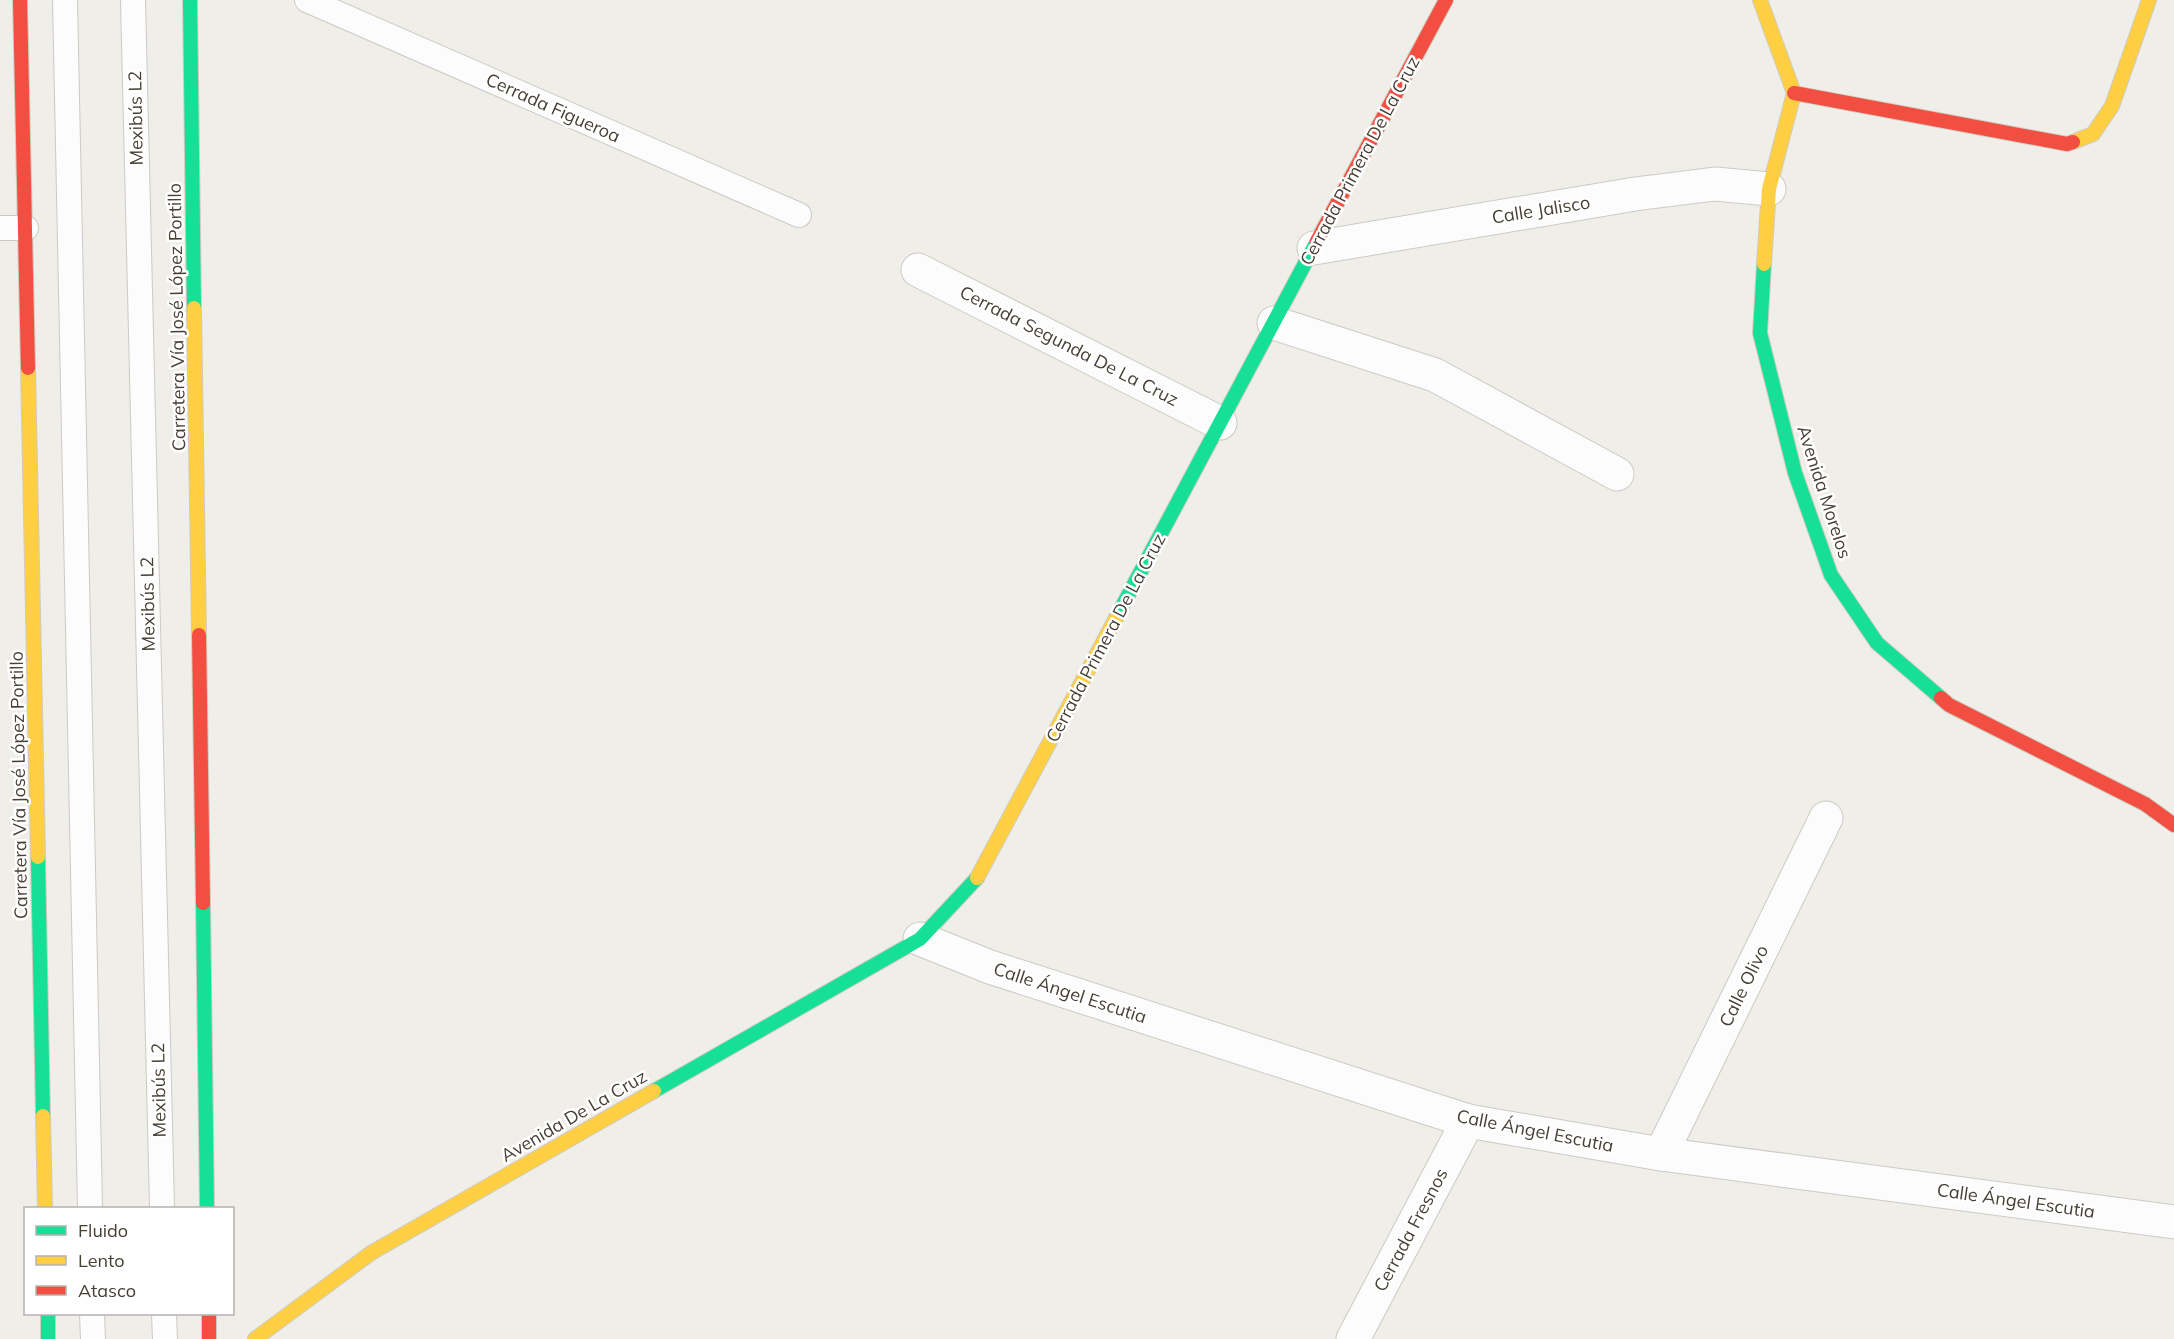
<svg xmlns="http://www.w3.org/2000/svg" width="2174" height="1339" viewBox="0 0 2174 1339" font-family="Mulish,sans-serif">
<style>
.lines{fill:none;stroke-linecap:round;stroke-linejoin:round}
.lane-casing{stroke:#cccac4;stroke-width:26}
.street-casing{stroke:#cccac4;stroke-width:35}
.fast-casing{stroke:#cfcbbe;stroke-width:16}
.slow-casing{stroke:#cfcbbe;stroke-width:16}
.jam-casing{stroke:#cfcbbe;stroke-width:16}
.lane{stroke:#fdfcfc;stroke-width:24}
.street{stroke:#fdfcfc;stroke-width:33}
.fast{stroke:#16e098;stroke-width:14}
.slow{stroke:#ffcf43;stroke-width:14}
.jam{stroke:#f24e42;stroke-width:14}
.labels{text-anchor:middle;stroke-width:5;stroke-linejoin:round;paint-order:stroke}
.street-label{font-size:18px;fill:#453f34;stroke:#fff}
</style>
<rect width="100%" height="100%" fill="#f0eee8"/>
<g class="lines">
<defs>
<g id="lane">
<path d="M65,0L90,1208"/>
<path d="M133,0L162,1208"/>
<path d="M307,0L799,215"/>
<path d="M0,228H26"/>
<path d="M92,1314L93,1339"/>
<path d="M164,1314L165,1339"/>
</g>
<g id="street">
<path d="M1314,248L1635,194L1715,184L1769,189"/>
<path d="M918,270L1220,423"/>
<path d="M1274,323L1435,375L1617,474"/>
<path d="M920,939L990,967L1468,1121L1661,1154L2174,1222"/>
<path d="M1661,1154L1826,818"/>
<path d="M1353,1339L1468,1121"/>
</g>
<g id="fast">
<path d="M190,0L194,308"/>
<path d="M1764,264L1760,333L1795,473L1831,575L1877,643L1941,698"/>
<path d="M1116,618L1317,241"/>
<path d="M38,857L43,1116"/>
<path d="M203,903L207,1208"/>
<path d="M654,1091L920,939L977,878"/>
<path d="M48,1314V1339"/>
</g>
<g id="slow">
<path d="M1760,0L1794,93L1769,189L1764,264"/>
<path d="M2073,142L2093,134L2112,106L2149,0"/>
<path d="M194,308L199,635"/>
<path d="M28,368L38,857"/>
<path d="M977,878L1116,618"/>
<path d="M43,1116L45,1208"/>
<path d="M255,1339L371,1253L654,1091"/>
</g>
<g id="jam">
<path d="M20,0L28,368"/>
<path d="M1794,93L2067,144L2073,142"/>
<path d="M1317,241L1446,0"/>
<path d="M199,635L203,903"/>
<path d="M1941,698L1949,705L2145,804L2174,825"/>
<path d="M209,1314V1339"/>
</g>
</defs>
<use href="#lane" class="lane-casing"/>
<use href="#street" class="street-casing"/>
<use href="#fast" class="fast-casing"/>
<use href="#slow" class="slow-casing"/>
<use href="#jam" class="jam-casing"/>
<use href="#lane" class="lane"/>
<use href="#street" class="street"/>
<use href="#fast" class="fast"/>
<use href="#slow" class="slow"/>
<use href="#jam" class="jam"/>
</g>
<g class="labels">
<g class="street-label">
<text transform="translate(553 108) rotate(24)" y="6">Cerrada Figueroa</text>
<text transform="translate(136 118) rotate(-91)" y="6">Mexibús L2</text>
<text transform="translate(1360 161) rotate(-62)" y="6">Cerrada Primera De La Cruz</text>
<text transform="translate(1541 210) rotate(-9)" y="6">Calle Jalisco</text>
<text transform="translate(177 317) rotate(-91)" y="6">Carretera Vía José López Portillo</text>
<text transform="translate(1069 346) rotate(27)" y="6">Cerrada Segunda De La Cruz</text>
<text transform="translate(1824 492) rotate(72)" y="6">Avenida Morelos</text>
<text transform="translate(148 604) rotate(-91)" y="6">Mexibús L2</text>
<text transform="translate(1106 638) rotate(-62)" y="6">Cerrada Primera De La Cruz</text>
<text transform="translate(19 785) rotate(-91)" y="6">Carretera Vía José López Portillo</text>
<text transform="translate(1744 986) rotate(-64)" y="6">Calle Olivo</text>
<text transform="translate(1070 993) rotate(18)" y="6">Calle Ángel Escutia</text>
<text transform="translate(159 1090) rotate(-91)" y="6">Mexibús L2</text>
<text transform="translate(574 1116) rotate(-30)" y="6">Avenida De La Cruz</text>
<text transform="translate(1535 1131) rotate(11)" y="6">Calle Ángel Escutia</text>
<text transform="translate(2016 1201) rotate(8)" y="6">Calle Ángel Escutia</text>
<text transform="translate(1411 1230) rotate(-62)" y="6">Cerrada Fresnos</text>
</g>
</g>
<rect x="24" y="1207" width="210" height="108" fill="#ffffff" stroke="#b5b2ae" stroke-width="1.5"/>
<rect x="36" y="1226" width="30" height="9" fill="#16e098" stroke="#b5b2ae" stroke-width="1.5"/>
<text x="78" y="1237" font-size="18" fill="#453f34">Fluido</text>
<rect x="36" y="1256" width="30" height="9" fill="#ffcf43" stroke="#b5b2ae" stroke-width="1.5"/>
<text x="78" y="1267" font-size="18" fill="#453f34">Lento</text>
<rect x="36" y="1286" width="30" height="9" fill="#f24e42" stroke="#b5b2ae" stroke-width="1.5"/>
<text x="78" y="1297" font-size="18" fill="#453f34">Atasco</text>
</svg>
